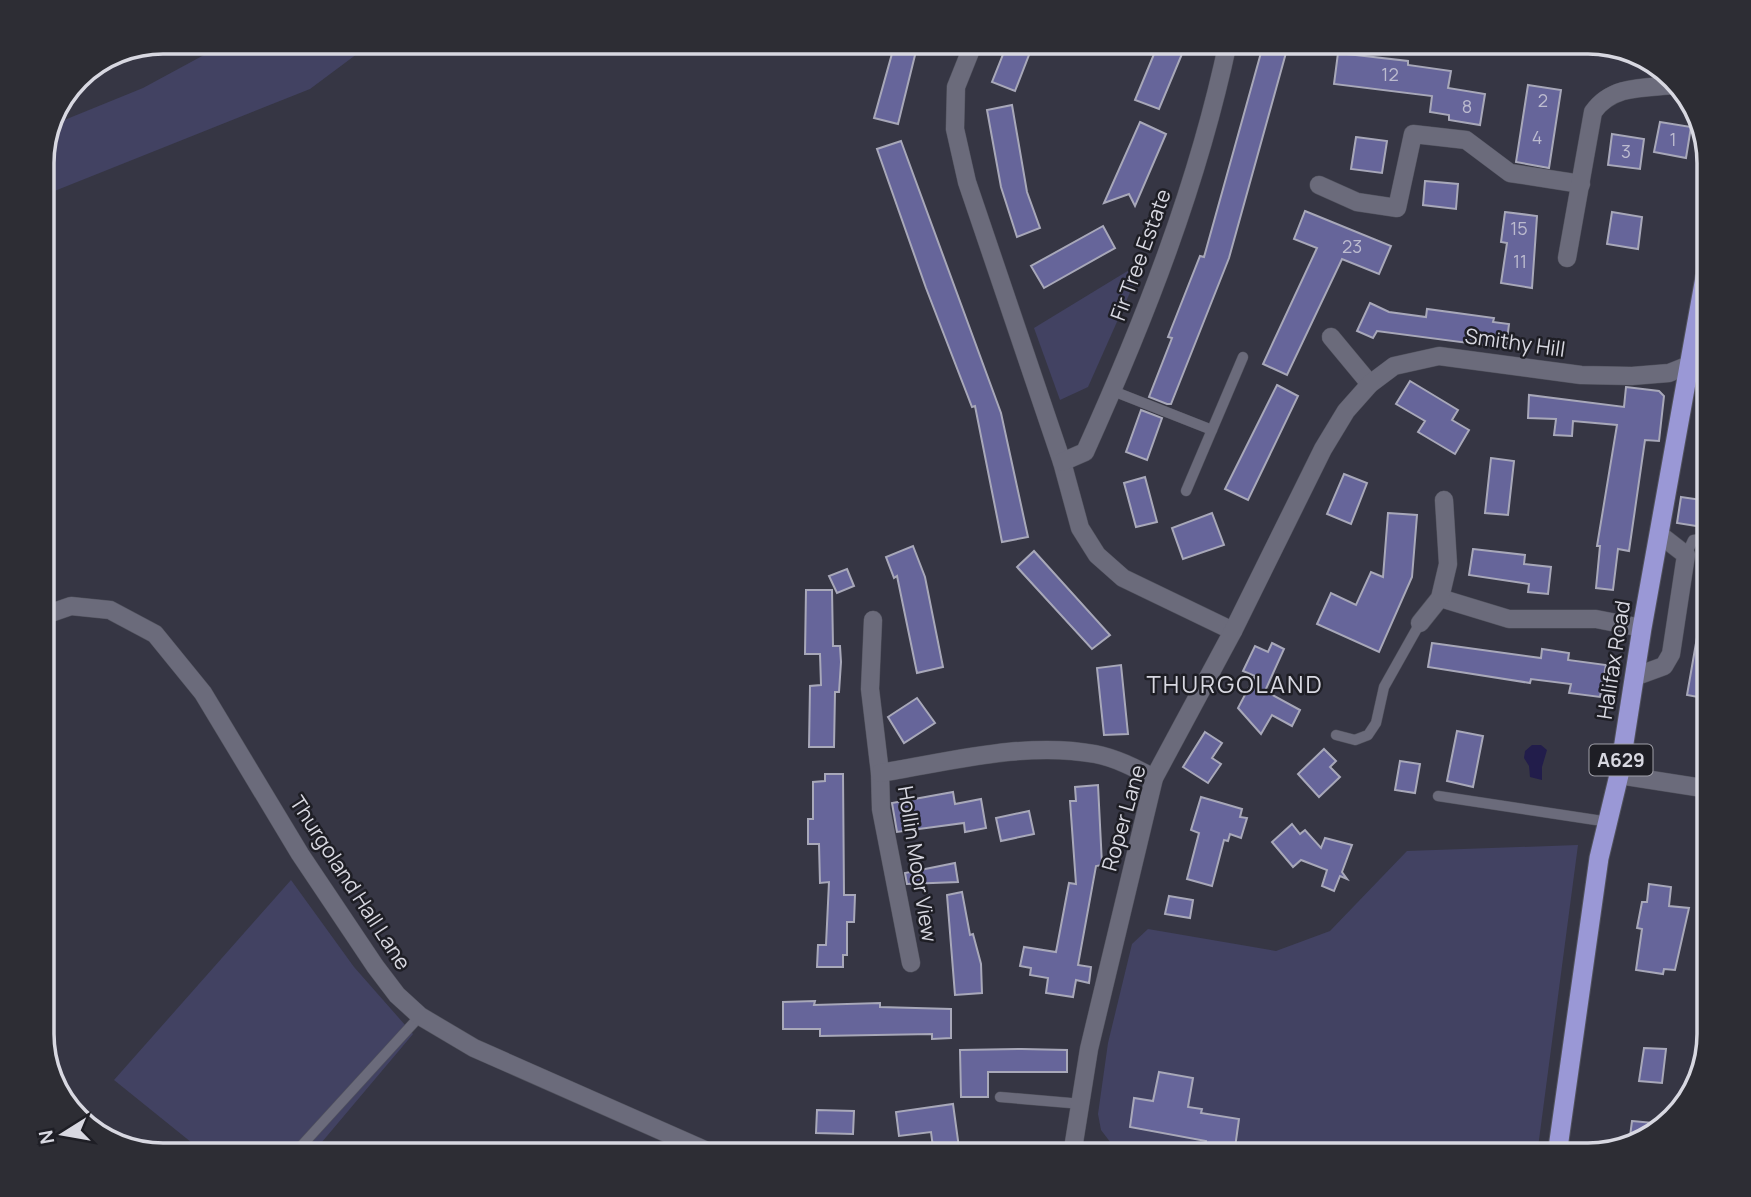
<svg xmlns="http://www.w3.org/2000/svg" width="1751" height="1197" viewBox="0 0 1751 1197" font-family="Manrope,sans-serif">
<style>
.green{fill:#424262}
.water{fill:#221d4b}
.building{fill:#66659a;stroke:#a8a8b9;stroke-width:2}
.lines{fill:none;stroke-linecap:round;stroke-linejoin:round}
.service-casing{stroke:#51525d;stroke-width:11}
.minor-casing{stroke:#51525d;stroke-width:19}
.tertiary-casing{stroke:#51525d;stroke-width:19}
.trunk-casing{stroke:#51525d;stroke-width:21}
.service{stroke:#6b6b7b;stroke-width:10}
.minor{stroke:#6b6b7b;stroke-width:18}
.tertiary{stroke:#6b6b7b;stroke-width:18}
.trunk{stroke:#9a98d6;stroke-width:19}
.labels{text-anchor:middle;stroke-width:5;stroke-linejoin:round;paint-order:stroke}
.number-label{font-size:18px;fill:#bcbbcf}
.shield{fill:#1e1e25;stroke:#a0a0a9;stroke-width:2}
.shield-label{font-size:19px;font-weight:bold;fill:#d8d8e1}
.street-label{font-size:21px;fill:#d8d8e1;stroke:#1e1e25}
.quarter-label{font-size:24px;letter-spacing:2px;fill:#d8d8e1;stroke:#1e1e25}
.rim{fill:none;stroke:#d8d8e1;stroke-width:3.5}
</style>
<rect width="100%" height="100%" fill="#363644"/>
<g class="green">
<path d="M228,42H373L310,89L42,196V156L57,123L143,88Z"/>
<path d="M1144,261L1088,387L1060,400L1034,328Z"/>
<path d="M1578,845L1537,1155H1120L1101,1130L1098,1114L1108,1043L1132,944L1148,929L1276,951L1330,931L1407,851Z"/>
<path d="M291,880L354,967L413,1034L311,1155H207L114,1080Z"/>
</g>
<path class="water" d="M1532,745H1541L1547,750L1542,767V780L1530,777L1529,766L1524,758L1525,751Z"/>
<g class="building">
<path d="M1008,42H1034L1015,91L992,82Z"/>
<path d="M1159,42H1187L1159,109L1135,100Z"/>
<path d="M1264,42H1289L1229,258L1171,404H1167L1149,397L1172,338L1168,337L1181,304L1200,256L1204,257Z"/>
<path d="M895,43L917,47L898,124L874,118Z"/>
<path d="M1338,53L1408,61V65L1451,71L1448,88L1485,94L1480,125L1449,120V115L1430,112L1432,96L1334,84Z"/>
<path d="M1528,85L1561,90L1549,168L1516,162Z"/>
<path d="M1012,105L1027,192L1040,228L1017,237L1001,187L987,110Z"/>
<path d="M1140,122L1166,134L1135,206L1129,194L1104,203Z"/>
<path d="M1660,122L1691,127L1686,158L1654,152Z"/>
<path d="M1612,134L1644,139L1640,169L1608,165Z"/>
<path d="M1356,137L1387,141L1382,173L1351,169Z"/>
<path d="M901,141L1001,413L1028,537L1002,542L975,406L972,407L926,288L877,149Z"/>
<path d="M1425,181L1458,184L1456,209L1423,205Z"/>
<path d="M1305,211L1391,246L1379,274L1342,259L1287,375L1263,364L1317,248L1294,239Z"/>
<path d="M1505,212L1537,216L1532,288L1501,283L1507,243L1501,242Z"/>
<path d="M1612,212L1642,217L1638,249L1607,244Z"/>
<path d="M1103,226L1115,248L1044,288L1031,266Z"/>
<path d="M1370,303L1389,312L1426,317L1427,309L1494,318L1493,322L1509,324L1506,348L1377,331L1373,338L1357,331Z"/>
<path d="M1410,381L1458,410L1452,420L1469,430L1455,454L1418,432L1425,421L1396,404Z"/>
<path d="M1277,385L1298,396L1248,500L1225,489Z"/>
<path d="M1626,387L1659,391L1664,396L1659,441L1645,440L1629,551L1618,549L1613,590L1596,588L1600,546H1597L1617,425L1573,421L1572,436L1554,435L1556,419L1528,418L1529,395L1624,407Z"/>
<path d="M1141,410L1162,418L1147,460L1126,452Z"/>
<path d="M1491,458L1514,461L1508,515L1485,513Z"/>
<path d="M1344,474L1367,483L1351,524L1327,514Z"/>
<path d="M1145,477L1157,522L1136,527L1124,483Z"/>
<path d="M1681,497L1709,501V528L1677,523Z"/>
<path d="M1212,513L1224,545L1183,559L1172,528Z"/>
<path d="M1388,513L1417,515L1412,577L1379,652L1317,624L1331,593L1356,605L1371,572L1383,577Z"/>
<path d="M913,546L925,577L943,667L917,673L897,576L894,578L886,557Z"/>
<path d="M1473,549L1525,555L1524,564L1551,567L1548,594L1528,592L1529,584L1469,575Z"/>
<path d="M1034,551L1110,635L1092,649L1017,567Z"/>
<path d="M847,569L854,586L837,593L829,576Z"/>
<path d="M806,590H832L833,646H840L841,662L839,692H835L834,747H809L810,686L821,685L820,654H805Z"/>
<path d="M1700,620L1709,621V699L1687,695Z"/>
<path d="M1272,643L1284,649L1265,691L1300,710L1292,726L1272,715L1261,734L1238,708L1255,676L1243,671L1255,646L1268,652Z"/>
<path d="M1432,643L1541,658L1542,649L1569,653L1568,660L1606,665L1600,697L1569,693L1571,684L1531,679L1530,683L1428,667Z"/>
<path d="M1121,665L1128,734L1104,735L1097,668Z"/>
<path d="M917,698L935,723L904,743L888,717Z"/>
<path d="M1457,731L1483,736L1473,787L1447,781Z"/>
<path d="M1205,732L1222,743L1212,758L1221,764L1208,783L1183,767Z"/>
<path d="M1324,749L1336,761L1330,767L1340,777L1319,797L1298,774Z"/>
<path d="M1400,761L1420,764L1415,793L1395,790Z"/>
<path d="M825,774H843L844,895H855L854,922H847V955H843V967H817L818,945H826L829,882L820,883L819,844H808V819H813V782L825,781Z"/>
<path d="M1098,785L1102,865L1096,866L1078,965L1091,967L1089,983L1076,980L1073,997L1046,993L1048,978L1030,975L1031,968L1020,966L1024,947L1056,952L1069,883L1076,884L1070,801H1076L1075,787Z"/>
<path d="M953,792L955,804L981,799L986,828L965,832L964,823L897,832L892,803Z"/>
<path d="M1201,797L1242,809L1240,817L1247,818L1241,838L1230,834L1228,841L1224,840L1212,886L1187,879L1199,833L1191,830Z"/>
<path d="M1029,811L1034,834L1001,841L996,818Z"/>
<path d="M1292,824L1300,834L1305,830L1321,848L1325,838L1352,845L1342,872L1347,879L1340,876L1334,891L1322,886L1327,870L1301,860L1293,867L1272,842Z"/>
<path d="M955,863L958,882L907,884L905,873Z"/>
<path d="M1649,884L1671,887L1669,906L1689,908L1675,970L1664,969L1663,974L1636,970L1642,929L1637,928L1642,902H1647Z"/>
<path d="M962,892L970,935L973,934L981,964L982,993L955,995L947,895Z"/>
<path d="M1169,896L1193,900L1190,918L1165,914Z"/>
<path d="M815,1001L814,1005L880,1003V1007L951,1009V1038L932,1039V1034L820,1036V1029H783V1002Z"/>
<path d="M1644,1048L1666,1049L1662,1083L1639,1081Z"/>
<path d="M1022,1049L1067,1050V1072H988V1097H961L960,1050Z"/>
<path d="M1159,1072L1193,1078L1188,1107L1202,1109L1201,1113L1239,1119L1234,1155H1204L1206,1141L1130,1127L1134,1098L1153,1101Z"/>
<path d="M953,1104L960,1155H934L931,1132L899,1136L896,1112Z"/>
<path d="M817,1110L854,1111L853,1134L816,1133Z"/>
<path d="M1632,1121L1665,1124L1648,1139L1629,1144Z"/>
</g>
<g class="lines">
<defs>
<g id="service">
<path d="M1113,391L1212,430"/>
<path d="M1186,491L1243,357"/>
<path d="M1686,555L1693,540L1709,538"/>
<path d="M1336,735L1355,740L1368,735L1376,723L1384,687L1420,623"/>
<path d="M1438,796L1609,822"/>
<path d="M1000,1097L1082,1104"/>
<path d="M293,1155L420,1016"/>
</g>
<g id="minor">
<path d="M974,42L956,87L955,129L967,182L1062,462L1080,528L1097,555L1123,578L1233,631"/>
<path d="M1319,185L1357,202L1397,208L1413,134L1466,140L1510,173L1581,184"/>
<path d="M1567,258L1593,112C1612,85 1644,88 1675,85"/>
<path d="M1331,337L1370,384"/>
<path d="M1062,462L1085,452C1145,319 1198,184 1228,42"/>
<path d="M1440,598L1509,619H1596L1642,628"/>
<path d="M873,620L870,689L880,773L881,809L911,963"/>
<path d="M1420,623L1440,598L1448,564L1444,500"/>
<path d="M1634,677L1664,666L1671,654L1686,555L1659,534"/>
<path d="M880,773C949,762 1025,741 1095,754C1116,758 1135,768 1154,778"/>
<path d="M1619,775L1709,789"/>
</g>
<g id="tertiary">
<path d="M42,616L71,606L110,610L155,634L203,693L300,854L375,966L397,995L420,1016L474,1048L716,1155"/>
<path d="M1072,1155L1089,1049L1154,778L1233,631L1323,449L1346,411L1370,384L1394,366L1439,356L1581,375L1632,376L1669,373L1689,365"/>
</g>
<path id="trunk" d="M1557,1155L1599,858L1619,775L1642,628L1709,255"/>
</defs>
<use href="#service" class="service-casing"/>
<use href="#minor" class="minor-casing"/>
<use href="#tertiary" class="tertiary-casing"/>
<use href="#trunk" class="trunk-casing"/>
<use href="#service" class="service"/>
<use href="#minor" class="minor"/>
<use href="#tertiary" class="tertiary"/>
<use href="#trunk" class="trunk"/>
</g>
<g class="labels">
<g class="number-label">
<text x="1390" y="81">12</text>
<text x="1543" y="107">2</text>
<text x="1467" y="113">8</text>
<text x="1537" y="144">4</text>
<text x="1673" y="146">1</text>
<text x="1626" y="158">3</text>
<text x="1519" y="235">15</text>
<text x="1352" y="253">23</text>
<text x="1520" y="268">11</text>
</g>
<rect class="shield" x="1589.5" y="744.5" width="63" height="31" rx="5"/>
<g class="shield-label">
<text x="1621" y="767">A629</text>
</g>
<g class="street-label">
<text transform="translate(1141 255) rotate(-70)" y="7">Fir Tree Estate</text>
<text transform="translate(1515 343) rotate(8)" y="7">Smithy Hill</text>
<text transform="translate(1614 660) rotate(-81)" y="7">Halifax Road</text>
<text transform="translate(1124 818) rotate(-74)" y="7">Roper Lane</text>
<text transform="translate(917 864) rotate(81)" y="7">Hollin Moor View</text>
<text transform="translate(350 883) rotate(57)" y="7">Thurgoland Hall Lane</text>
</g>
<g class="quarter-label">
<text x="1235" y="693">THURGOLAND</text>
</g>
</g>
<path d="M0 0H1751V1197H0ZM163 54H1588A109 109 0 0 1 1697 163V1034A109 109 0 0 1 1588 1143H163A109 109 0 0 1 54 1034V163A109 109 0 0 1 163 54Z" fill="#2d2d34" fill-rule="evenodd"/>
<path class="rim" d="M163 54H1588A109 109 0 0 1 1697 163V1034A109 109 0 0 1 1588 1143H163A109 109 0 0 1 54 1034V163A109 109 0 0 1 163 54Z"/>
<g transform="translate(63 1134) rotate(259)" stroke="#1e1e25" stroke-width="5" paint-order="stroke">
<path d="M0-5L12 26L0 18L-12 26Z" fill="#d8d8e1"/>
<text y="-10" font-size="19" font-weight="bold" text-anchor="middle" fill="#d8d8e1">N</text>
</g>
</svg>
